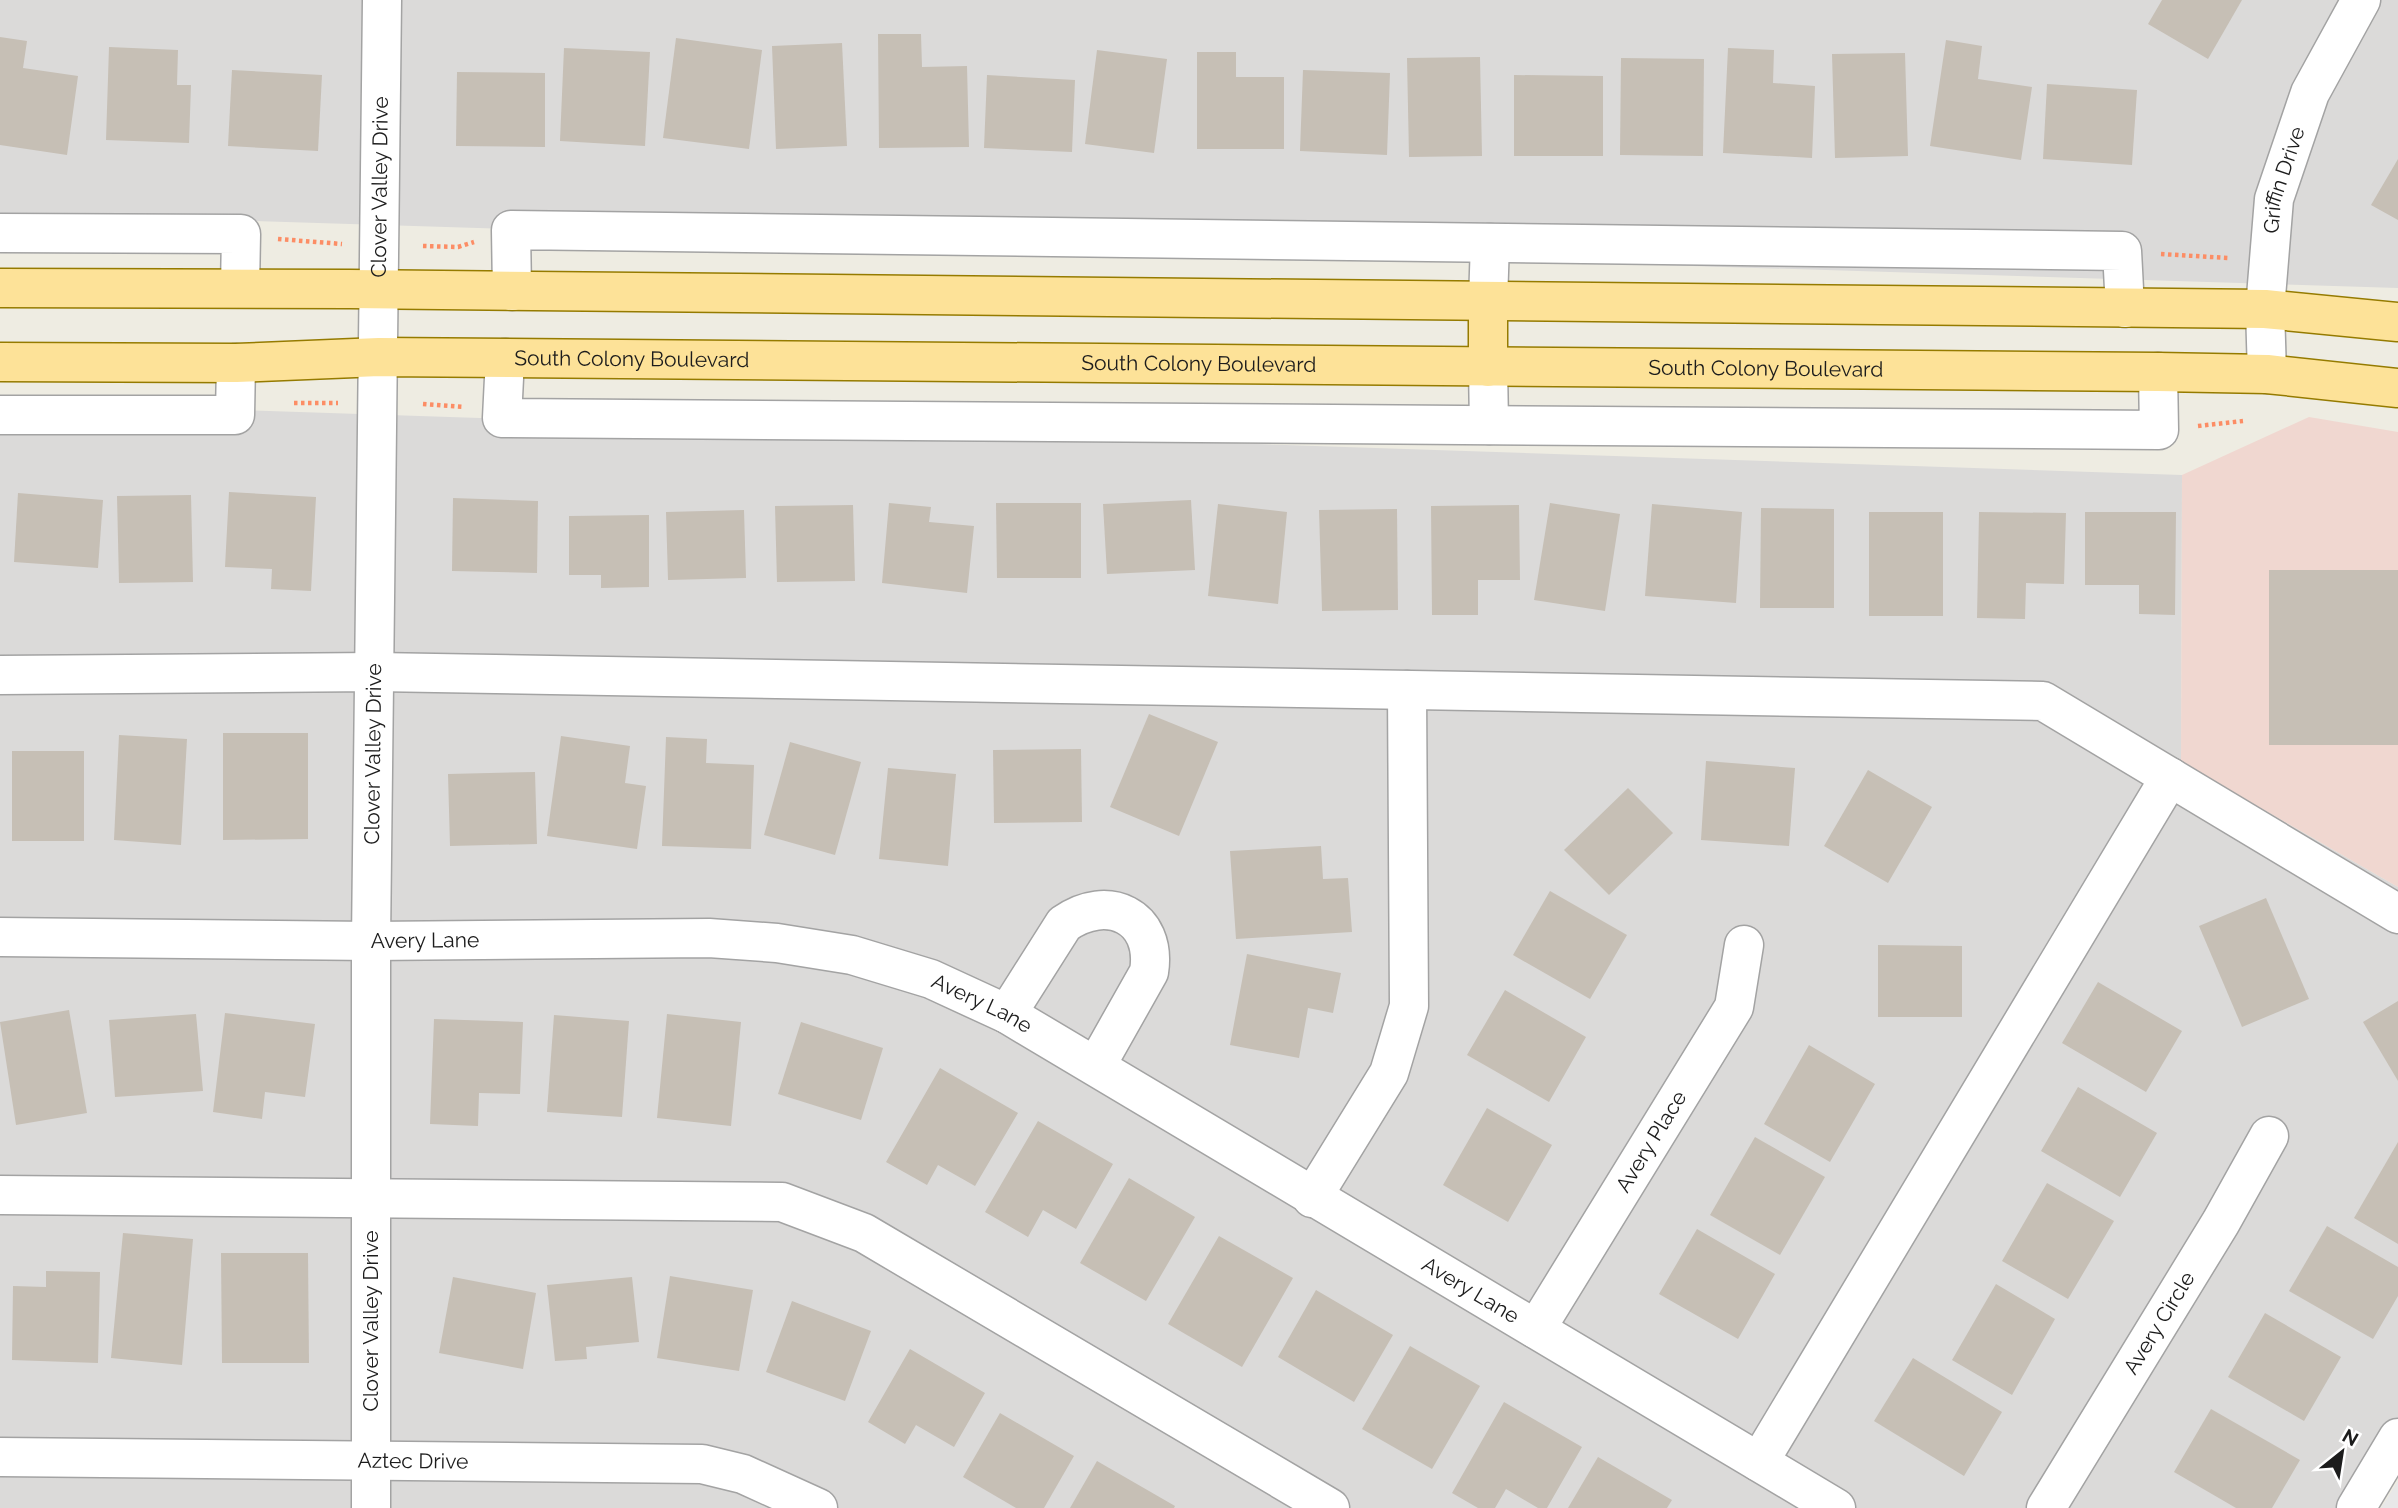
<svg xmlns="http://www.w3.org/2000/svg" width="2398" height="1508" viewBox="0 0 2398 1508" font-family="Raleway,sans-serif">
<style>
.residential{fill:#dbdad9}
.commercial{fill:#f0d7d0}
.parking{fill:#e8e8e8}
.building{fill:#c6bfb5}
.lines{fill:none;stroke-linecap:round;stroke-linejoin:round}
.minor-casing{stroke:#a3a3a3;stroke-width:41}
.major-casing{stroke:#957b00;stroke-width:41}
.path{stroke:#fc8d65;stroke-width:4.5;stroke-dasharray:3.5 3.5;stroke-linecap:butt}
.minor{stroke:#fff;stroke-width:38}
.major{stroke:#fde298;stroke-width:38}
.labels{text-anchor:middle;stroke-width:7;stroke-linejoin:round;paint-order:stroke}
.street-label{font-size:21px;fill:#1c1c1c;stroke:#fff}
</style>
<rect width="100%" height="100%" fill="#eeece2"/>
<g class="residential">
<path d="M0,0H2398V288L0,213Z"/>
<path d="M0,402L2182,475L2181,762L2398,887V1469L2375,1508H0Z"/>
</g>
<path class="commercial" d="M2309,417L2398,432V887L2181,762L2182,475Z"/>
<path class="parking" d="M2398,1481V1508H2381Z"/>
<g class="building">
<path d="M2162,0H2242L2208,59L2148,24Z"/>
<path d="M878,34H921L922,67L967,66L969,147L879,148Z"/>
<path d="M0,37L27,41L23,68L78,76L67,155L0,145Z"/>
<path d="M676,38L762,50L749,149L663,138Z"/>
<path d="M1946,40L1982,46L1978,79L2032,87L2021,160L1930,146Z"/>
<path d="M842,43L847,146L776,149L772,46Z"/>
<path d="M109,47L178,50L177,85H191L189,143L106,140Z"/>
<path d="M564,48L650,52L645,146L560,141Z"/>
<path d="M1728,48L1774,50L1773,83L1815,86L1812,158L1723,153Z"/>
<path d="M1097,50L1167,59L1154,153L1085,144Z"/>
<path d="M1197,52H1236V77H1284V149H1197Z"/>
<path d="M1905,53L1908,156L1835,158L1832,54Z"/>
<path d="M1480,57L1482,156L1409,157L1407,58Z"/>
<path d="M1621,58L1704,59L1703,156L1620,155Z"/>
<path d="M232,70L322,75L318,151L228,146Z"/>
<path d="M1303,70L1390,73L1387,155L1300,151Z"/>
<path d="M457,72L545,73V147L456,146Z"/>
<path d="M987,75L1075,80L1072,152L984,148Z"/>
<path d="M1514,75L1603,76V156H1514Z"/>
<path d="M2047,84L2137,90L2132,165L2043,159Z"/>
<path d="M2398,159V220L2371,205Z"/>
<path d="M229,492L316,497L311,591L271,589L272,569L225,567Z"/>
<path d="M18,493L103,500L98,568L14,562Z"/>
<path d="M191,495L193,582L119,583L117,496Z"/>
<path d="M453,498L538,501L537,573L452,571Z"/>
<path d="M1191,500L1195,570L1107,574L1103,504Z"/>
<path d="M889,503L931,507L929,522L974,526L967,593L882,583Z"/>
<path d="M996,503H1081V578H997Z"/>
<path d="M1550,503L1620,514L1605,611L1534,600Z"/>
<path d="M1218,504L1287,512L1278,604L1208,596Z"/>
<path d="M1652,504L1742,512L1736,603L1645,596Z"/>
<path d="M853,505L855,581L777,582L775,506Z"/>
<path d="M1519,505L1520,580H1478V615H1432L1431,506Z"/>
<path d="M1761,508L1834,509V608H1760Z"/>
<path d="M1397,509L1398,610L1322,611L1319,510Z"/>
<path d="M744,510L746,578L668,580L666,512Z"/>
<rect x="1869" y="512" width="74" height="104"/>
<path d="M1979,512L2066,513L2064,584L2026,583L2025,619L1977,618Z"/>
<path d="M2085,512H2176L2175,615L2139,614V585H2085Z"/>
<path d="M649,515V587L601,588V575H569V516Z"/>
<rect x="2269" y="570" width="129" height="175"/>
<path d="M1149,714L1218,742L1179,836L1110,807Z"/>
<path d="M223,733H308V839L223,840Z"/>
<path d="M119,735L187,739L181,845L114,840Z"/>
<path d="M561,736L630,746L625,783L646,786L637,849L547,836Z"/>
<path d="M666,737L707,739L706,763L754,765L751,849L662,846Z"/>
<path d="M790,742L861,762L835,855L764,835Z"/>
<path d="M1081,749L1082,822L994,823L993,750Z"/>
<rect x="12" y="751" width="72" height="90"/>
<path d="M1706,761L1795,768L1789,846L1701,840Z"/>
<path d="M888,768L956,774L948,866L879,859Z"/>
<path d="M1868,770L1932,807L1888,883L1824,846Z"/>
<path d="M535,772L537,844L450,846L448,774Z"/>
<path d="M1628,788L1673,833L1609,895L1564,850Z"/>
<path d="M1321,846L1323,879L1348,878L1352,932L1236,939L1230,851Z"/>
<path d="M1550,891L1627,935L1590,999L1513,955Z"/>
<path d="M2266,898L2309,999L2242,1027L2199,926Z"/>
<path d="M1878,945L1962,946V1017H1878Z"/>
<path d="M1247,954L1341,973L1333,1013L1308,1008L1299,1058L1230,1045Z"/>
<path d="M2098,982L2182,1031L2146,1092L2062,1043Z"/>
<path d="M1505,990L1586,1037L1549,1102L1467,1055Z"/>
<path d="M2398,1001V1081L2363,1022Z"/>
<path d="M69,1010L87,1113L16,1125L0,1022Z"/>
<path d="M225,1013L315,1024L305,1097L265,1092L262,1119L213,1112Z"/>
<path d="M196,1014L203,1091L115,1097L109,1020Z"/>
<path d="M667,1014L741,1022L731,1126L657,1118Z"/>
<path d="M554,1015L629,1021L622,1117L547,1112Z"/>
<path d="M434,1019L523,1022L520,1094L479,1093L478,1126L430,1124Z"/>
<path d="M801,1022L883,1048L861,1120L778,1094Z"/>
<path d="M1809,1045L1875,1084L1830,1162L1764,1124Z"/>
<path d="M940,1068L1018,1113L975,1186L938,1165L927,1185L886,1162Z"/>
<path d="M2078,1087L2157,1133L2120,1197L2041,1151Z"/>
<path d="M1487,1108L1552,1145L1508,1222L1443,1185Z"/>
<path d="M1038,1121L1113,1164L1076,1229L1043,1210L1028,1237L985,1212Z"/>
<path d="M1755,1137L1825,1177L1780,1255L1710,1215Z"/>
<path d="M2398,1142V1244L2354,1218Z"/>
<path d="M1129,1178L1195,1217L1146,1301L1080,1263Z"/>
<path d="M2047,1183L2114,1221L2068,1299L2002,1261Z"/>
<path d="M2327,1226L2398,1267V1296L2373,1339L2289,1291Z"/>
<path d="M1697,1229L1775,1274L1738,1339L1659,1294Z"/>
<path d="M123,1233L193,1239L182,1365L111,1358Z"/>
<path d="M1219,1236L1293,1278L1242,1367L1168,1324Z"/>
<path d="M221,1253H308L309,1363H222Z"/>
<path d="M46,1271L100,1272L98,1363L12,1360L13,1286L46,1287Z"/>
<path d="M670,1276L753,1290L739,1371L657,1358Z"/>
<path d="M453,1277L536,1293L523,1369L439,1353Z"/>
<path d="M632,1277L639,1342L586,1347L587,1359L555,1361L547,1285Z"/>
<path d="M1996,1284L2055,1319L2012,1395L1952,1360Z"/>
<path d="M1316,1290L1393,1335L1354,1402L1278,1357Z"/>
<path d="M792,1301L871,1331L845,1401L766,1372Z"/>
<path d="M2265,1313L2341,1357L2304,1421L2228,1377Z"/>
<path d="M1410,1346L1480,1386L1432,1469L1362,1429Z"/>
<path d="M910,1349L985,1393L954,1447L916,1425L905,1444L868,1422Z"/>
<path d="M1913,1358L2002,1412L1964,1476L1874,1421Z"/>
<path d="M1504,1402L1582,1447L1547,1508H1538L1506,1489L1495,1508H1478L1452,1493Z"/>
<path d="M2211,1409L2300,1460L2272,1508H2236L2174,1472Z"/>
<path d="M1000,1413L1074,1456L1044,1508H1016L963,1477Z"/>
<path d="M1598,1457L1672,1500L1667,1508H1568Z"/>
<path d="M1097,1461L1175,1506L1174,1508H1070Z"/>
</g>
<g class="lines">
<defs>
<g id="minor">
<path d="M0,233L241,234L240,288"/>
<path d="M512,291L511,230L2122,251L2125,308"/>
<path d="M1488,301L1490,243"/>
<path d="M505,358L502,418L2159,430L2158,372"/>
<path d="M1488,367L1489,425"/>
<path id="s1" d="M2267,374L2265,309L2274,199L2310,93L2361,0"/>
<path d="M0,415H235L236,363"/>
<path d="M0,675L376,672L2043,701L2398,914"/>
<path id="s2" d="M0,937L371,941L709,938L777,943L852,955L931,979L1007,1014L1836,1508"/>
<path d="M1007,1014L1064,924C1107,893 1158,916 1149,972L1096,1066"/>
<path d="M0,1195L782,1202L864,1233L1330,1508"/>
<path d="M1312,1198L1389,1073L1409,1006L1407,690"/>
<path id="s3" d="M1536,1329L1734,1007L1744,945"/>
<path id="s4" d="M0,1457L702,1464L743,1474L818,1508"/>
<path d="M1759,1462L2170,777"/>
<path id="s5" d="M371,1508V941L382,0"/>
<path id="s6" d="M2046,1508L2221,1222L2269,1136"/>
<path d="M2356,1508L2398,1438"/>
</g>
<g id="major">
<path d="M0,288L350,289L2265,309L2398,322"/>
<path id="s7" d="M0,362L236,363L379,357L2158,372L2267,374L2398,388"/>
<path d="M1488,367V301"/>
</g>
</defs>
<use href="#minor" class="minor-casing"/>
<use href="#major" class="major-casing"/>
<g class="path">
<path d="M278,239L342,244"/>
<path d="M423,246L458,247L474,242"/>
<path d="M2161,254L2228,258"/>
<path d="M294,403H338"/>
<path d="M423,404L464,407"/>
<path d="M2198,426L2243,421"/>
</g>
<use href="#minor" class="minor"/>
<use href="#major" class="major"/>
</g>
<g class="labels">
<g class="street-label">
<text dy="7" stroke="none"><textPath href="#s1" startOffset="196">Griffin Drive</textPath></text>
<text dy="7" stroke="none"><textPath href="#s5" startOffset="1321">Clover Valley Drive</textPath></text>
<text dy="7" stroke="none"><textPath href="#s7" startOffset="632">South Colony Boulevard</textPath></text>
<text dy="7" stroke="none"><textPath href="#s7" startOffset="1199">South Colony Boulevard</textPath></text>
<text dy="7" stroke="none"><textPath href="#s7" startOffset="1766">South Colony Boulevard</textPath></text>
<text dy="7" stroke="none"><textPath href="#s5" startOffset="754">Clover Valley Drive</textPath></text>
<text dy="7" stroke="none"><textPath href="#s2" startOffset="425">Avery Lane</textPath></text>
<text dy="7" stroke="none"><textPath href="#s2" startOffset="992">Avery Lane</textPath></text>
<text dy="7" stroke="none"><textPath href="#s3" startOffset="220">Avery Place</textPath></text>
<text dy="7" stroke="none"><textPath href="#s2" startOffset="1559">Avery Lane</textPath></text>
<text transform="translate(371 1321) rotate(-90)" y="7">Clover Valley Drive</text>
<text dy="7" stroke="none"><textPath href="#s6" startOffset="217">Avery Circle</textPath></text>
<text dy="7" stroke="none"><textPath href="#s4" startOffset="413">Aztec Drive</textPath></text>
</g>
</g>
<g transform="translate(2342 1452) rotate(30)" stroke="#ffffff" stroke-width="5" paint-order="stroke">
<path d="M0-5L12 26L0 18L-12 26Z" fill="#1c1c1c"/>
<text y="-10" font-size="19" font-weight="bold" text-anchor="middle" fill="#1c1c1c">N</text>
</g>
</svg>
